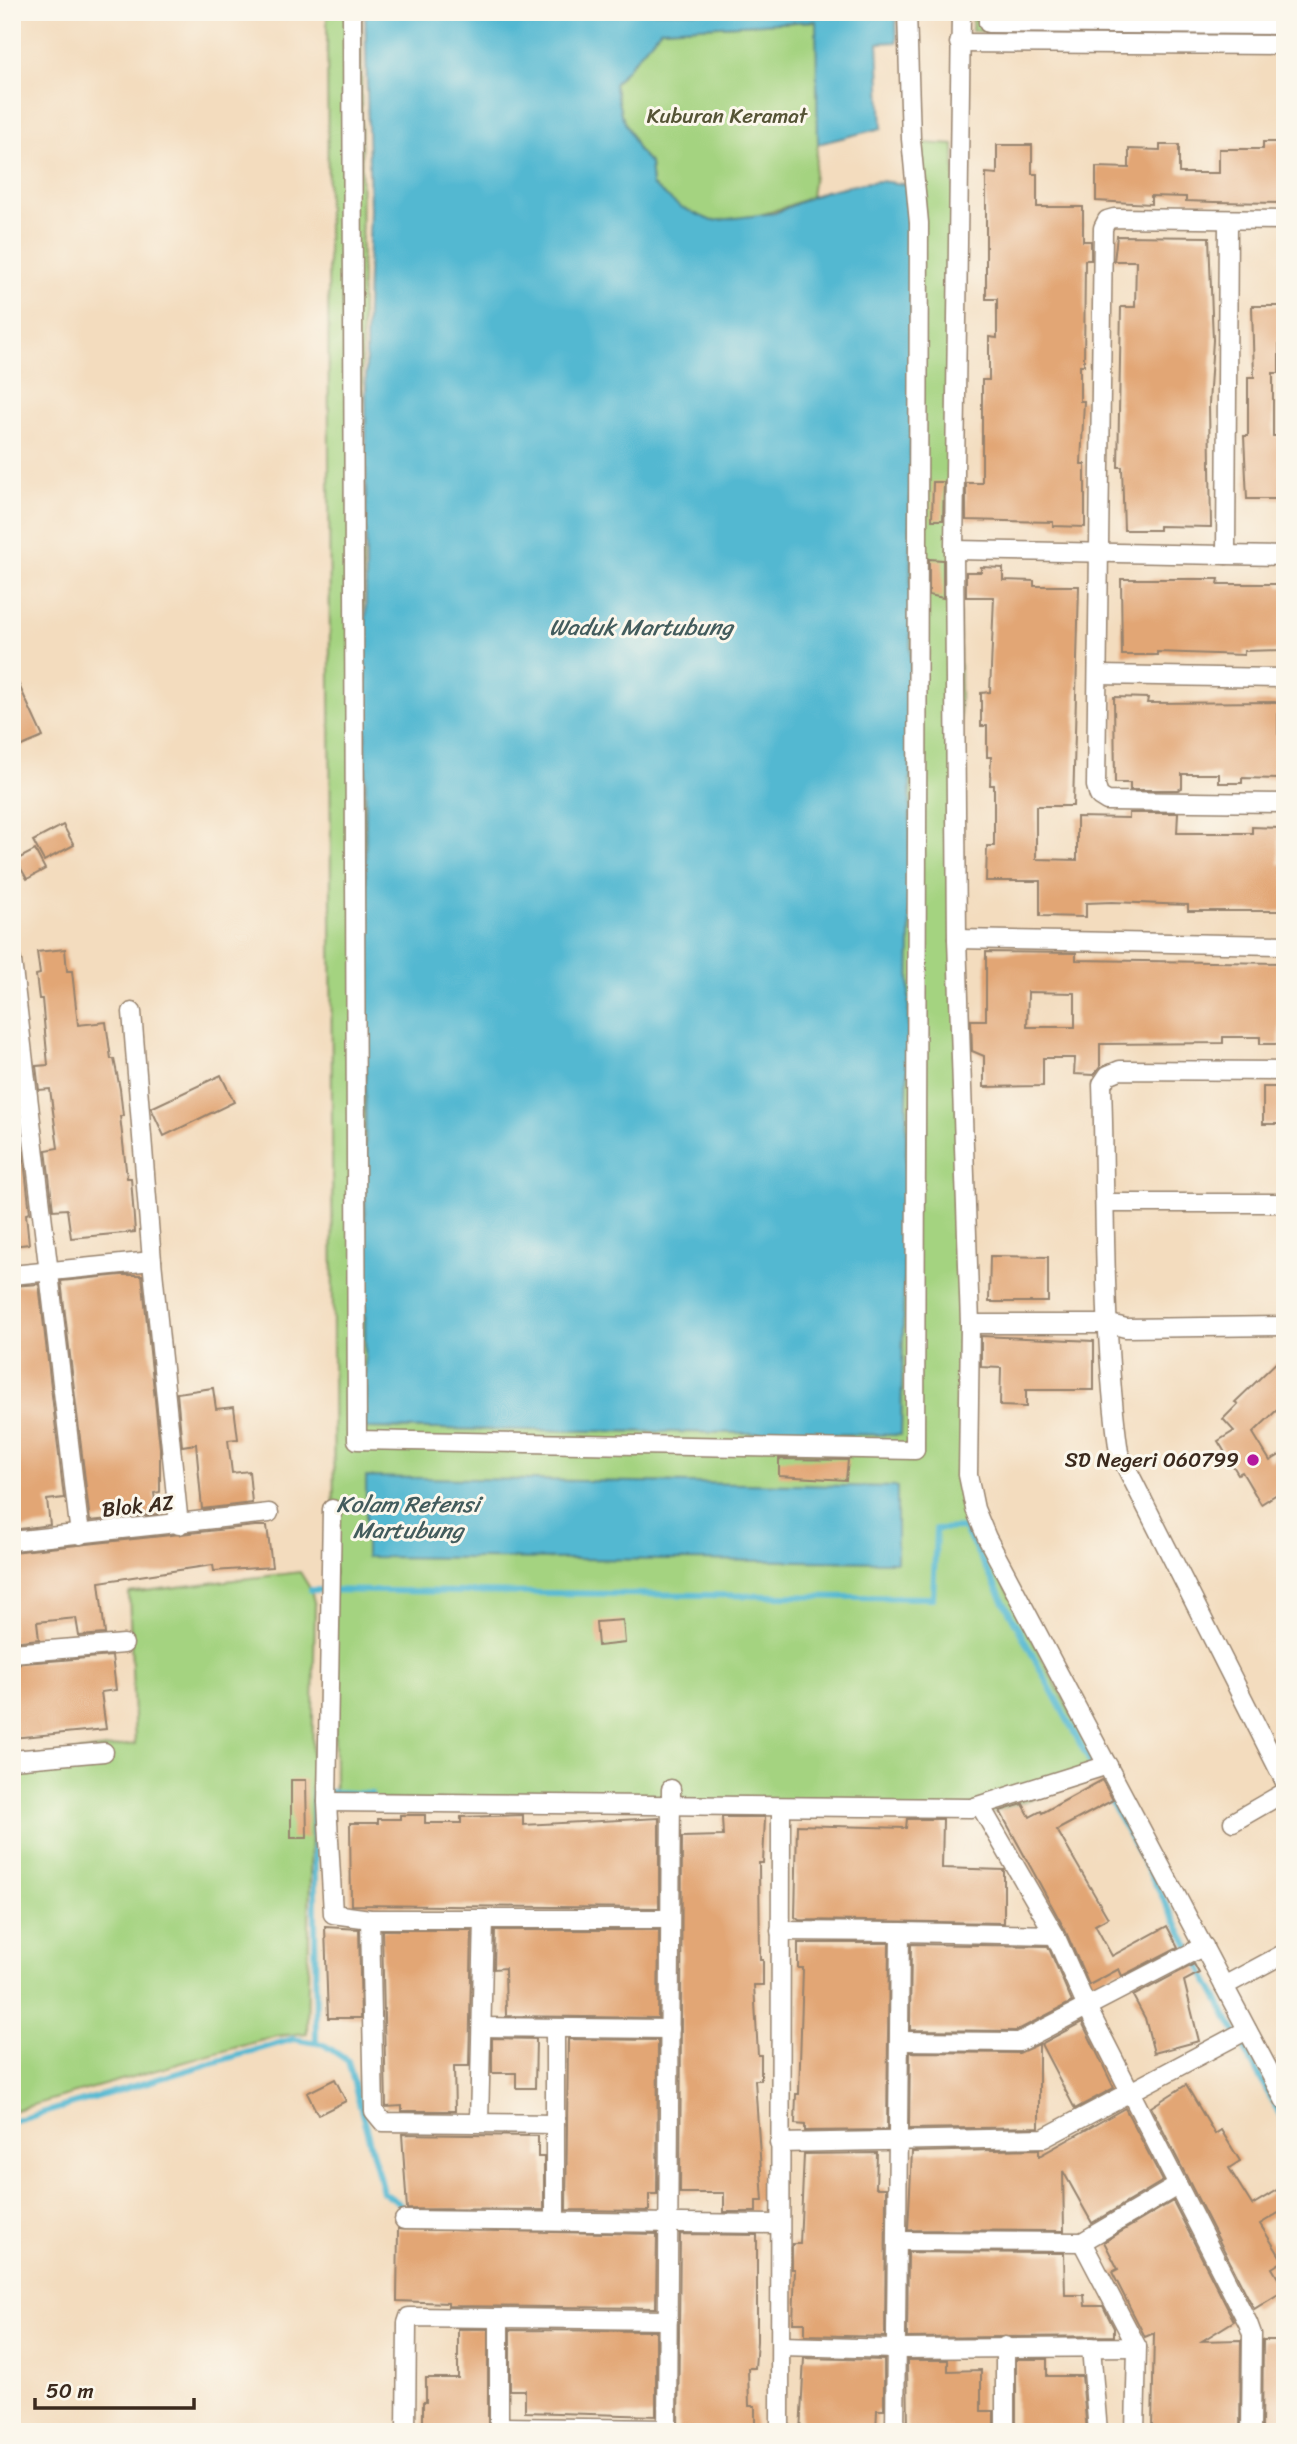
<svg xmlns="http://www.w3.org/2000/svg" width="1297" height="2444" viewBox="0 0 1297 2444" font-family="Sriracha,sans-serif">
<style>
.green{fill:#a4d380;stroke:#707e4f;stroke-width:2}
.water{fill:#53b8d1;stroke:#477178;stroke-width:2}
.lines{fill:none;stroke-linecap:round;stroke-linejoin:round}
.stream{stroke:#53b8d1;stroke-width:6}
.building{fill:#e2a675;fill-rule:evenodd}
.street-casing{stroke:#97836e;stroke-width:21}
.street{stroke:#fff;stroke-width:18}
.poi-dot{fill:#b5179e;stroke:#fbf7ec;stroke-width:2.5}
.labels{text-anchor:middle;stroke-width:6;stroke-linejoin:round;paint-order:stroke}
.park-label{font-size:21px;fill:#555436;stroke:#fbf7ec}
.poi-label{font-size:21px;fill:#3b2a1e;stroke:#fbf7ec;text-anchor:end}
.street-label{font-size:21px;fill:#3b2a1e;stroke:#fbf7ec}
.water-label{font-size:23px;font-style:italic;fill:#435c5d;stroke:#fbf7ec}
</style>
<rect width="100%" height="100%" fill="#fbf7ec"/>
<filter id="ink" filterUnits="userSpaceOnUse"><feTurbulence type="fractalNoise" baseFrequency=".0143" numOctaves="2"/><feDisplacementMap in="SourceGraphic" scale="14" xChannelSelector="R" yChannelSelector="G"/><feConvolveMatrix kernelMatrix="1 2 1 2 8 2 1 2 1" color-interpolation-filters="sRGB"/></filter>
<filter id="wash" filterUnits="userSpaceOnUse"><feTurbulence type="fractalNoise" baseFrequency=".00686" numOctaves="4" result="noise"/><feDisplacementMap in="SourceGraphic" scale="28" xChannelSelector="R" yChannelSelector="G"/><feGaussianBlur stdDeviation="1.57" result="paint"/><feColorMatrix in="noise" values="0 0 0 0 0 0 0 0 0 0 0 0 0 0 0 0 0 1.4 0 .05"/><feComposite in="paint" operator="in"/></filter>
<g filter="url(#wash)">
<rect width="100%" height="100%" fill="#f3dcbe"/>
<g class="green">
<path d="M327,12H361L365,1428L901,1435L916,266L911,139L923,143L954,145L968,1445L965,1511L1103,1774L988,1814L335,1799Z"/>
<path d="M973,12H1285V34L972,31Z"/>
<path d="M817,21L818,144L811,197C787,207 738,225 712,221C690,219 668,198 652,185L650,163L638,150L621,114L614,84L660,29Z"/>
<path d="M300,1572L311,1590L315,1606L307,2033L277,2036L12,2111V1761L135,1744L129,1593Z"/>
</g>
<g class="water">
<path d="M365,12H896L897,42L878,43L882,128L818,144L816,21L661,29L614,84L621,114L638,150L650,163L652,185L680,207L712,221L775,213L825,191L863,183L880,181L911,185L910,938L901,1435L365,1428L366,339L370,209Z"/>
<path d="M366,1477L897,1487V1562L366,1557Z"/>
</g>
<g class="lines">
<g class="stream">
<path d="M311,1590L933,1598L936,1529L964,1528L1103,1786"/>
<path d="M1108,1796L1285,2124"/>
<path d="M316,2042L314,1791L371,1794"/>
<path d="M12,2122L293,2039L323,2044L348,2061L383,2192L400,2204"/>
</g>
</g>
<g id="blocks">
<g class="building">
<path d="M1263,142H1285V203L1214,202L1186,201V197L1151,196V204L1096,201V167L1129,168V149L1160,150V145H1179V173H1219V149H1263Z"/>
<path d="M997,145H1032V174H1037V207H1083V241H1091V260H1085L1084,365H1080V401H1084L1081,464H1085V527L1053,526V522L966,520V483H982V380H989V337L997,338V299H986V173L997,174Z"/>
<path d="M1117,236L1209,237L1213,340L1209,404L1211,527L1159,526V530H1124L1122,467H1118L1121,307H1135L1136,261H1114Z"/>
<path d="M1252,306H1285L1284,342H1279V373H1273V436H1283L1284,499H1247L1244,436H1248V377H1254Z"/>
<path d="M933,482H944L943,520H932Z"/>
<path d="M929,559L943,560V598L929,595Z"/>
<path d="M981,567L1003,568V580L1034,581V586H1079L1073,806H1036V859L1077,860V817L1129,818V813H1178L1177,833H1252V827L1279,828V864H1285V911H1188V905L1112,902L1086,903V917L1040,916V881H986L987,846H994V785H990L991,757H987V726H981V693L990,692L994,597H966V572H981Z"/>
<path d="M1121,579H1219L1218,584H1279V587H1285V650L1244,651V655L1157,652V655H1122Z"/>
<path d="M12,670L43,737L17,748L12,737Z"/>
<path d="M1114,697L1148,698L1147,703L1278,702V734H1285V775H1278V779L1242,778V783H1219V774H1182V788L1178,790H1130V783H1115Z"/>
<path d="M63,825L74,845L44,861L33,841Z"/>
<path d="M35,850L45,869L27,879L16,860Z"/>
<path d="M65,949L67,971H72L78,1025L106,1022L111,1059H114L120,1089L123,1116H120L127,1178H131L135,1232L71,1238L67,1209L53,1210L46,1150L58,1148L50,1089L39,1090L36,1066L48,1065L42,999H39L36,975L40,974L37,952Z"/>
<path d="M986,952L1076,953V960L1285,963V1000H1280L1279,1044H1260V1037H1223V1043L1100,1044V1067L1094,1075L1074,1074L1075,1058H1043V1086L984,1087V1056L972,1051L971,1020H986ZM1028,992L1075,993V1027H1027Z"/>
<path d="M221,1075L234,1102L164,1136L151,1108Z"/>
<rect x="1263" y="1087" width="22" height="37"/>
<path d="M23,1152L30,1213L26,1214L29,1244L12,1246V1153Z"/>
<path d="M990,1256L1048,1257V1302H989Z"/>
<path d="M121,1275H142L160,1448V1492L154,1493L157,1514L90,1521L61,1281Z"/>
<path d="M39,1284L64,1498L47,1500L50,1525L12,1530V1286Z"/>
<path d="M981,1336L1094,1341V1390H1026V1407L1000,1406L1001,1368L981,1367Z"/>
<path d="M1285,1354V1402L1253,1433L1270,1461L1285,1452V1489L1261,1504L1242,1472L1238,1474L1218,1441L1234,1431L1223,1419L1238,1404L1235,1402Z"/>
<path d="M213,1388L216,1409L234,1407L238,1439L228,1440L232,1473L249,1471L252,1503L202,1509L196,1444L182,1446L177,1393Z"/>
<path d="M779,1459L848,1460L846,1480L779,1476Z"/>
<path d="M255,1526H267L272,1567L214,1571L213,1565L99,1582L105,1634L79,1636L76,1618L37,1622L39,1639L12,1642V1552Z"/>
<path d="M623,1620L625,1643L598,1646L596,1622Z"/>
<path d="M112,1656L116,1690L101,1692L106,1729L12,1738V1664Z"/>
<path d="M291,1780H306L307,1838H291Z"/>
<path d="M1102,1780L1113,1800L1057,1830L1108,1918L1095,1925L1112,1956L1167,1926L1178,1947L1122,1976L1119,1969L1089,1985L1065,1930L1000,1811L1023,1804L1030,1817L1041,1811L1042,1813Z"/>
<path d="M400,1815H425V1823H461V1817L523,1815V1825L659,1818V1908L351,1905L350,1823H378V1819H400Z"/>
<path d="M722,1817H765L763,1863H759L760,1960H763V1985H754L758,2055H761V2080H755L763,2201H756V2212H724V2193H680L682,1837L723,1836Z"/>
<path d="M907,1819H943L942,1868L1004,1870V1923L799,1920L795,1917L797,1825L906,1828Z"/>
<path d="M325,1927L359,1929L361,2018H328Z"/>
<path d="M382,1930H472L469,2066H454L455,2111H402V2106L386,2107Z"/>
<path d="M495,1930H659L658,2018L506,2016L505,1968L494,1969Z"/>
<path d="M798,1943H889L887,2130L805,2131V2125L795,2124L796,2094H799L803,1968H798Z"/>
<path d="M911,1944L1048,1946L1072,2002L1016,2031L910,2030Z"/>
<path d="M1194,1964L1199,1973L1184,1981L1199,2041L1154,2053L1145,2018L1133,1996Z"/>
<path d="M1082,2022L1114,2088L1075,2109L1041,2044Z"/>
<path d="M492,2038L536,2039L535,2088H516V2073H492Z"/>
<path d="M568,2039L658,2040L657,2194H649V2211L566,2210Z"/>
<path d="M1039,2044V2127L909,2129L910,2052L1019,2053Z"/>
<path d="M335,2079L346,2101L318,2115L307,2093Z"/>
<path d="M1186,2085L1215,2134L1221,2130L1240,2161L1229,2168L1252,2205L1285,2185V2209L1260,2224L1283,2261L1272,2268L1285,2290L1254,2309L1151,2107Z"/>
<path d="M1125,2108L1163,2181L1092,2223L1063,2171L1064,2231L908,2230L912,2152L1039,2149V2156Z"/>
<path d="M402,2134L538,2136V2157H544V2210L407,2209Z"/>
<path d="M877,2153L876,2188H886L885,2337L805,2335V2323H793L795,2269H792V2244H800L804,2154Z"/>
<path d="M1173,2201L1234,2321L1202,2341L1241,2340L1240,2432H1203V2428L1152,2429L1154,2333L1145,2337L1112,2272L1118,2269L1104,2242Z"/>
<path d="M398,2229L657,2234L656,2308L448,2306V2303L397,2301Z"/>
<path d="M680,2234L757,2235V2341L755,2368H748L749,2406H755V2432H678Z"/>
<path d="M908,2252L1064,2253L1065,2295H1084L1085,2306H1103L1114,2328V2336L907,2338Z"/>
<path d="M458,2329H488V2432H423V2402H426V2378H458Z"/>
<path d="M510,2330L656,2331V2416L525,2412V2390H510Z"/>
<path d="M1263,2340H1285V2431H1262Z"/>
<path d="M804,2358L884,2360V2410H877L876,2431L800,2432Z"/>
<path d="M1016,2359H1047V2376H1082L1087,2432H1016Z"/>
<path d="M907,2360H948V2371L981,2370V2411H994V2432L908,2431Z"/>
</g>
</g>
</g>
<g filter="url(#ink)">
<use href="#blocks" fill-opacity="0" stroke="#97836e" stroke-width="2"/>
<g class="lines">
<defs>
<g id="street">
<path d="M352,12L357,1440L915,1450L919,223L911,139L907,12"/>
<path d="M961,12L954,550L957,939L970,1324L968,1475L975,1509L987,1538L1285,2101"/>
<path d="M988,12V23L1285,25"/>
<path d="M959,43L1285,45"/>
<path d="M1285,220L1114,218L1107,220L1103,228L1096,786L1099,796L1107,801L1285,803"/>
<path d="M954,550L1285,556"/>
<path d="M1226,555L1228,220"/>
<path d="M1098,675L1285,678"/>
<path d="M957,939L1285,945"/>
<path d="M12,961L80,1535"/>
<path d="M132,1012L152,1261L179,1525"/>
<path d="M1285,1071L1120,1070L1108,1075L1102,1084C1106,1205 1102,1333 1119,1453L1285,1782"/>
<path d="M1106,1203H1285"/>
<path d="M12,1275L152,1261"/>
<path d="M970,1324H1110L1126,1328L1285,1326"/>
<path d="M332,1509L327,1802L333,1914L370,1919H670"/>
<path d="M12,1541L269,1513"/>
<path d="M12,1653L124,1644"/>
<path d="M12,1760L104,1752"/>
<path d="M327,1802L971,1808L1108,1765"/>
<path d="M981,1807L1055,1935L1086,2005L1248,2323L1252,2334L1251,2432"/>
<path d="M1233,1822L1285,1792"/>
<path d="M370,1919L374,2111L383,2122L555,2124"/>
<path d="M780,1931L900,1932"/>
<path d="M1224,1986L1285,1953"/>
<path d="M482,2027L670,2029"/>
<path d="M899,2041L1019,2042L1204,1946"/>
<path d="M479,2122L484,1919"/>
<path d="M779,2143L1044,2138L1247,2030"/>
<path d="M404,2220L779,2224"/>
<path d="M555,2221V2028"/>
<path d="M897,2241L1082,2242L1177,2186"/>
<path d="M781,2346L896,2349L1137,2347L1082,2242"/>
<path d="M1091,2347L1098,2432"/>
<path d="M499,2427L667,2429"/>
<path d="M406,2432L407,2323L409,2317L668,2320"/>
<path d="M499,2432V2318"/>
<path d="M667,2432L671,1789"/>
<path d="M780,2432L781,1807"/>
<path d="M895,2432L900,1932L1055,1935"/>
<path d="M1005,2432V2346"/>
<path d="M1135,2432L1137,2347"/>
</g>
</defs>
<use href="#street" class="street-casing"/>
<use href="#street" class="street"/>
</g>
</g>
<circle class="poi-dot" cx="1253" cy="1460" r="7"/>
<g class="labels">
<g class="park-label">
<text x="727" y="123">Kuburan Keramat</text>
</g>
<g class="poi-label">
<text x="1239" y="1467">SD Negeri 060799</text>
</g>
<g class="street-label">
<text transform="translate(138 1506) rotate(-6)" y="7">Blok AZ</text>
</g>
<g class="water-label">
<text x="641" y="635">Waduk Martubung</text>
<text x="408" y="1512">Kolam Retensi<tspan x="408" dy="26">Martubung</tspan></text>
</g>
</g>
<rect width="1297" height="2444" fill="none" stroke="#fbf7ec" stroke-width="42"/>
<path d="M35 2398v10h159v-10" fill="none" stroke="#3b2a1e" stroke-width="3.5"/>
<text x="46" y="2398" font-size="21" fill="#3b2a1e" stroke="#fbf7ec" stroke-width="5" paint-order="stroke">50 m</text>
</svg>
